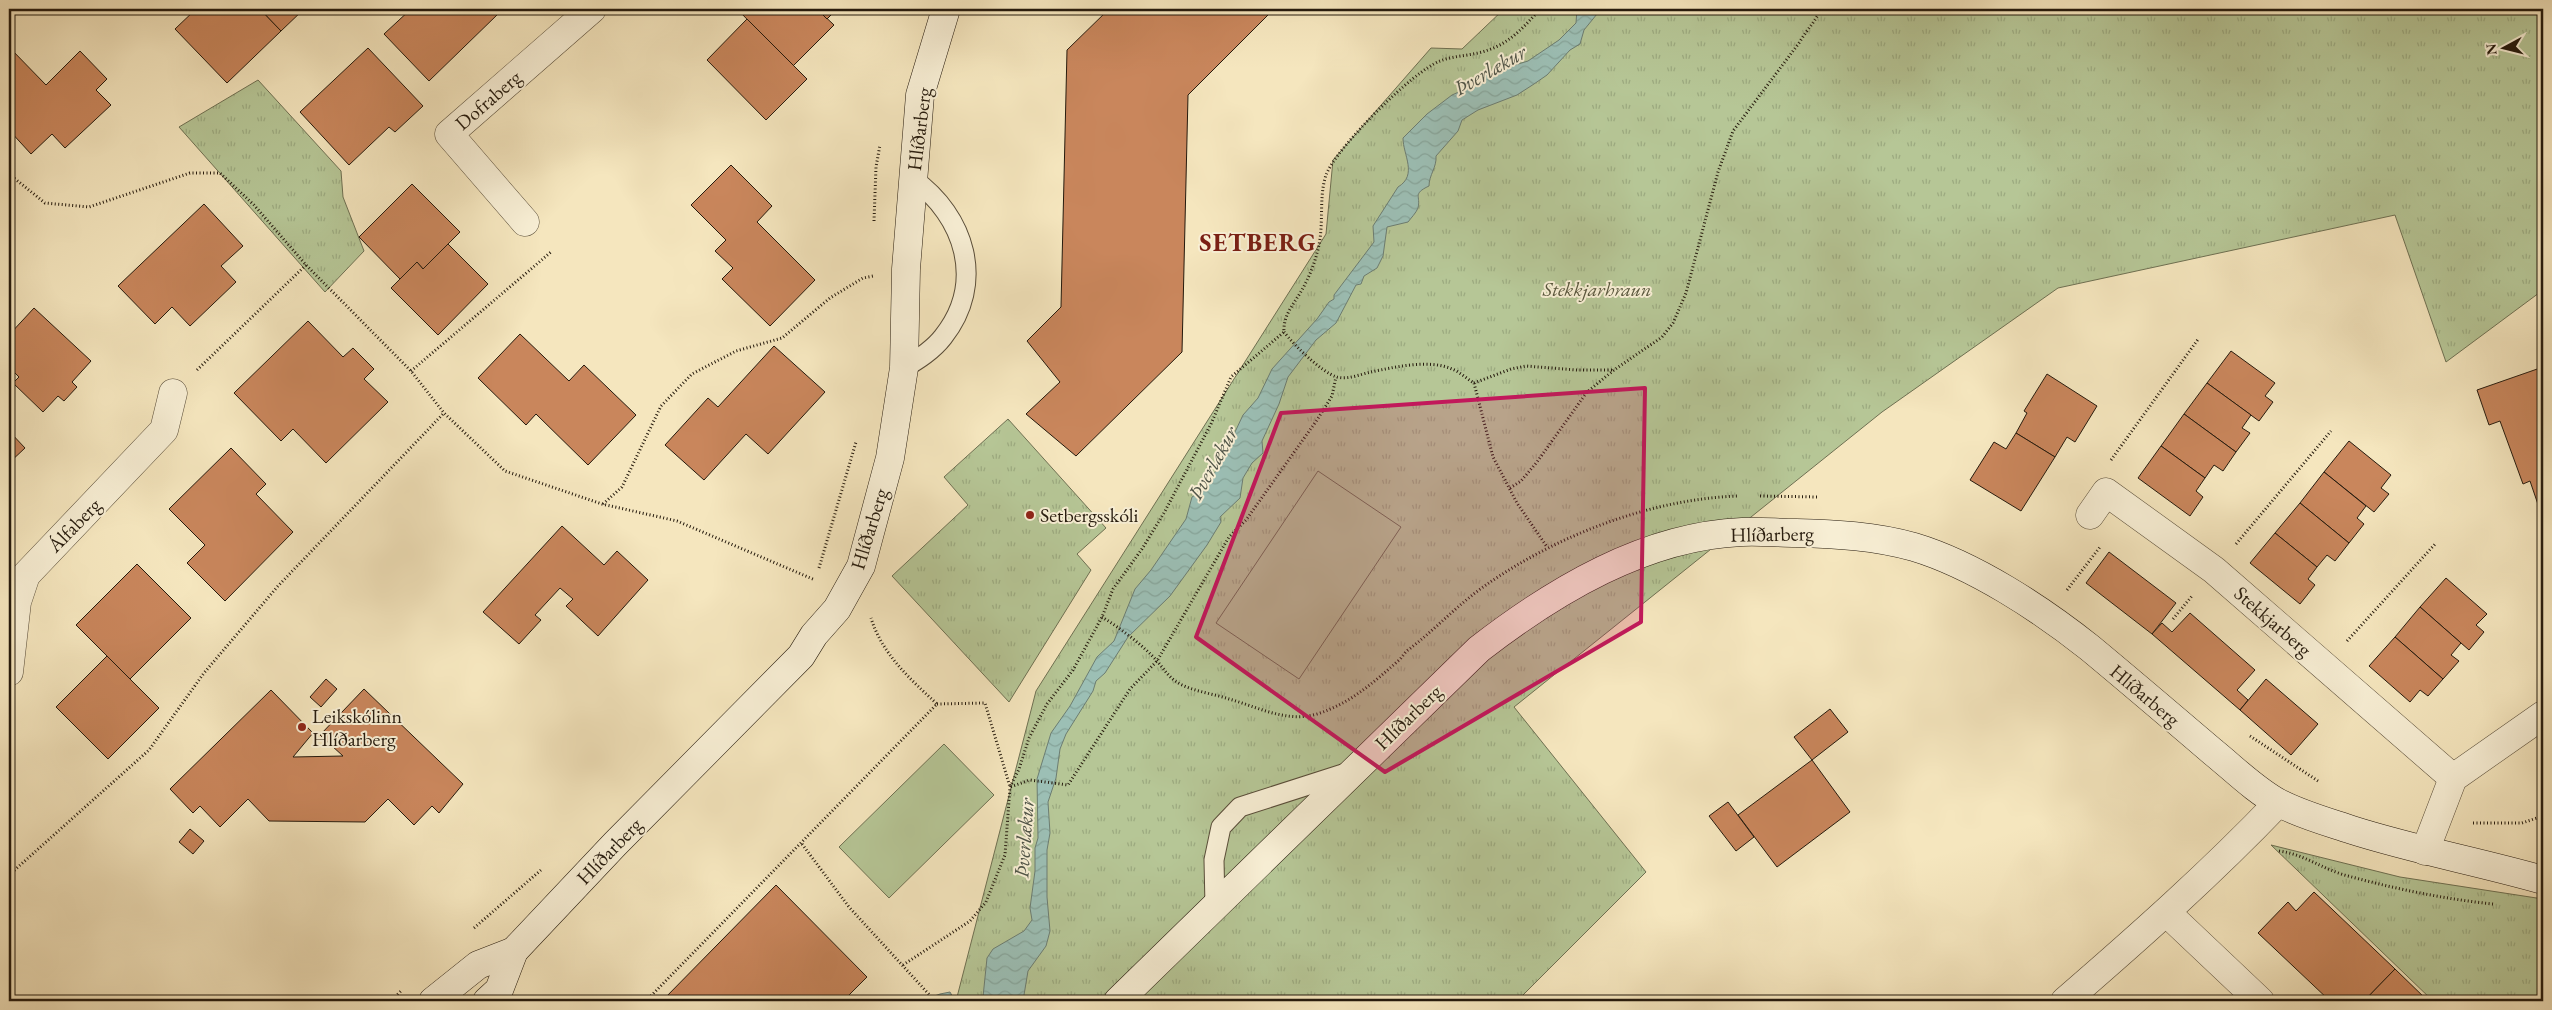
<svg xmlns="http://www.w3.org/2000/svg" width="2552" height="1010" viewBox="0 0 2552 1010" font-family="'EB Garamond',serif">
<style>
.grass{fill:url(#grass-tufts);stroke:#6e7052}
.pitch{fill:#b6c696;stroke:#6e7052}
.water{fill:url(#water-waves);stroke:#6c7d72}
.building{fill:#c9865c;stroke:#251a0d}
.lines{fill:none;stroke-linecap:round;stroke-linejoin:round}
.lane-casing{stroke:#594d39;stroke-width:21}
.street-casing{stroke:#594d39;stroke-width:29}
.secondary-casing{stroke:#251a0d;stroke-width:29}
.path{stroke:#251a0d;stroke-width:3;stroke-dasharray:1 2.5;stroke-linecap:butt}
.lane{stroke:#f8efd5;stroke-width:19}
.street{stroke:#f8efd5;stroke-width:28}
.secondary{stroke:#f8efd5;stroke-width:28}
.marked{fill:#c2185b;fill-opacity:0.2;stroke:#c2185b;stroke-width:4;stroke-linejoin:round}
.poi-dot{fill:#8f2418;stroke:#f8efd5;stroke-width:2}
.labels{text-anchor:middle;stroke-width:4;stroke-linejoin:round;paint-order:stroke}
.street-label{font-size:20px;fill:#251a0d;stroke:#f8efd5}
.park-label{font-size:20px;font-style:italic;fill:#58563d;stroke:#f8efd5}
.poi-label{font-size:20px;fill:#251a0d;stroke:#f8efd5;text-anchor:start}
.water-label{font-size:21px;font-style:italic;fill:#4f5448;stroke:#f8efd5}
.district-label{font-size:25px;font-weight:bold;letter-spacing:1px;fill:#7a1f14;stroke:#f8efd5}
</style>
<defs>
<pattern id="grass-tufts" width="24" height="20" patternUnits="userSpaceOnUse" patternTransform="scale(1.25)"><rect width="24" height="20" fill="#b6c696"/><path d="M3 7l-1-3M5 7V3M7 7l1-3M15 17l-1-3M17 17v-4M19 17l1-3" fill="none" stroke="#9caa80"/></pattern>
<pattern id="water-waves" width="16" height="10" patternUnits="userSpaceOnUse" patternTransform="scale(1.25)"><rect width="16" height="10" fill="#9cbfb5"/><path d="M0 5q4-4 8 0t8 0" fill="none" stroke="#86a49a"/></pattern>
</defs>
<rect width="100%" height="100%" fill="#f5e6be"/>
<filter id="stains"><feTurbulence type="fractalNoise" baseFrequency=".004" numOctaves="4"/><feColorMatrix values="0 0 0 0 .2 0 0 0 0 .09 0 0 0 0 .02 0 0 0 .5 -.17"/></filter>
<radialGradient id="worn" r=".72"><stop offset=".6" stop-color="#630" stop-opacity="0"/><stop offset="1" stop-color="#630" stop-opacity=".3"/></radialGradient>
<g class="grass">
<path d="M1504,9H2543V290L2446,362L2395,215L2058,288L1882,412L1514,707L1646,872L1517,1001H956L1036,691L1326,234L1333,160L1431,48L1462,49Z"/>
<path d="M258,80L341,171L343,197L364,251L325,292L179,127Z"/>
<path d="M1008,419L1106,528L1077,554L1091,570L1009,702L892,576L968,505L944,477Z"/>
<path d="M2271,845L2400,877L2543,899V1001H2433Z"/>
</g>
<g class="pitch">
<path d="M1318,471L1401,527L1299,679L1216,623Z"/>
<path d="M944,744L994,795L889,898L839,847Z"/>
</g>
<path class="water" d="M1577,9H1597V14L1584,30L1580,44L1570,50L1547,75L1534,84L1517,95L1478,110L1462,120L1458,131L1436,156C1437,167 1429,175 1429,186C1412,194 1421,196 1418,208C1416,213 1411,218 1408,222L1387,227L1383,256L1377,268L1364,276L1361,284L1356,285L1336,323L1316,340L1288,377L1279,404L1262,441L1263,453L1252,463L1243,478L1240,498L1220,517L1221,522L1207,545L1170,596L1128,637L1105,673L1096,681L1093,691L1066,734L1060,749L1056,778L1048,802L1050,833L1047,850V897L1050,931L1046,946L1028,971L1023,1001H921L940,994L950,992L954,999L977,1000L983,997L987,958L993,949L1024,931L1032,920L1030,908L1035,871V848L1038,838L1037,779L1051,733L1070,706L1097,657L1114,641L1135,589L1151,570L1186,519L1192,497L1204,489L1219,466L1243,415L1258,398L1272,369L1317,319L1329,302L1334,299V295L1374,242L1373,226L1398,187C1418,175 1403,155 1403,138L1427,114L1452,95L1470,87L1489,73L1528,61L1559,40L1576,23Z"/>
<g class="building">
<path d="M196,9H260L281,31L227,83L175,29Z"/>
<path d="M260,9H304L281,31Z"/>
<path d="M411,9H493L498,14L429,81L384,34Z"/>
<path d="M737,9H817L834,25L793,66Z"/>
<path d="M817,9H837L827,19Z"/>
<path d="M1109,9H1274L1188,95L1182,352L1076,456L1026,414L1060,382L1027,341L1061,307L1067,50Z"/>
<path d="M747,19L807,79L766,120L707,60Z"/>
<path d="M9,47L46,85L80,51L107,79L96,90L111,105L65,148L52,134L31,154L9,130Z"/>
<path d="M368,48L423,106L395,132L389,127L349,165L300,112Z"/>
<path d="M731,165L772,206L757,222L815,280L770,326L722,279L733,268L715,251L726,240L691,205Z"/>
<path d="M412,184L460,232L423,269L417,262L400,279L359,237Z"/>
<path d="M204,204L243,246L221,266L236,282L190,326L172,307L155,324L118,286Z"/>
<path d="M448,244L488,284L438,335L391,288L417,262L423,269Z"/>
<path d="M34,308L91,361L72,382L77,387L64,401L58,396L43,412L13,383L19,377L9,367V335Z"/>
<path d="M308,321L343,357L353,348L374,369L364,379L388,402L326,463L293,429L281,441L234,393Z"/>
<path d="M520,334L569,381L584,365L636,415L588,465L536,414L526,425L478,378Z"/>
<path d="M774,346L825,392L768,454L746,434L704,480L665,445L708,398L718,407Z"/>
<path d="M2231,351L2275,383L2265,396L2273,402L2259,421L2207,383Z"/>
<path d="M2543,367V519L2530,481L2523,484L2500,421L2489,425L2477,390Z"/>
<path d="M2047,374L2097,406L2075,442L2067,437L2055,457L2016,433L2027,413L2024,411Z"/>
<path d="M2207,383L2251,415L2242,428L2250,433L2236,452L2184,414Z"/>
<path d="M2184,414L2236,452L2223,471L2214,465L2205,478L2161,446Z"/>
<path d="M9,431L25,448L9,463Z"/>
<path d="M2016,433L2055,457L2021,511L1970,480L1994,442L2006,449Z"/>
<path d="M2349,441L2391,475L2381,488L2389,494L2374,512L2324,472Z"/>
<path d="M2161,446L2205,478L2196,491L2203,497L2190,516L2138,478Z"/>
<path d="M231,448L266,484L256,494L293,532L225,601L187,563L205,545L169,509Z"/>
<path d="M2324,472L2366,506L2357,518L2364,524L2349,543L2300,503Z"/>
<path d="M2300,503L2349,543L2335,561L2327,555L2317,567L2275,533Z"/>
<path d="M562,526L604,565L617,551L648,580L598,636L566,606L573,599L560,588L535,615L541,620L519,644L483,612Z"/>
<path d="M2275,533L2317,567L2308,579L2315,585L2300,604L2250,563Z"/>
<path d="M2109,552L2176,603L2152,634L2086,583Z"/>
<path d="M137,564L191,618L130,679L76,625Z"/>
<path d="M2446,578L2487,614L2476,625L2484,632L2469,650L2420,607Z"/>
<path d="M2420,607L2461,643L2451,655L2459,661L2443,679L2395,637Z"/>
<path d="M2190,613L2255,670L2237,690L2248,700L2240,710L2152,634L2162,623L2172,632Z"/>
<path d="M2395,637L2443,679L2428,696L2420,690L2410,702L2369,666Z"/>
<path d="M107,656L159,708L108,759L56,707Z"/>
<path d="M326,679L337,689L321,707L310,697Z"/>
<path d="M2266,679L2318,724L2291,755L2240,710Z"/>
<path d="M364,689L463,784L439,813L432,806L414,825L388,799L365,822L269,821L248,799L220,827L200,806L193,813L170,789L271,690L313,733L293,757L343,756L320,735Z"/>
<path d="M1830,709L1848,732L1812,760L1794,737Z"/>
<path d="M1812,760L1850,812L1777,867L1738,815Z"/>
<path d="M1728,802L1754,837L1736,851L1709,816Z"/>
<path d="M190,829L204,841L193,854L179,842Z"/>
<path d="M776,885L867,977L843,1001H662Z"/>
<path d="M2314,892L2395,969L2364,1001H2330L2258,933L2288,902L2296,911Z"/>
<path d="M2395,969L2428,1001H2364Z"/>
</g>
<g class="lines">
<defs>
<g id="lane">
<path d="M904,368C919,359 933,350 943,337C986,283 965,216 913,179"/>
<path d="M1215,906L1214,860L1221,827L1240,807L1349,772"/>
</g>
<g id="street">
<path d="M525,222L449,134L592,9"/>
<path d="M2090,515L2106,492L2214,570L2453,778"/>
<path d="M9,672L17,602L26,575L164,430L173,393"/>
<path d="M2425,851L2453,778L2543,715"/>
<path d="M2167,913L2260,1001"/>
<path d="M2065,1001C2139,937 2211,873 2278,803"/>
</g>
<g id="secondary">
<path d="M433,1001L478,965L514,951"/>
<path d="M487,1001L499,990L514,951L615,844L801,656L814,635L837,609L861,566L890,458L904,368L906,269L920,95L946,9"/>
<path d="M1118,1001L1479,649C1554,591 1645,536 1742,532C1760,531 1778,533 1796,533C1836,534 1875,536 1914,547C1974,565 2041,609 2090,648C2131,682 2172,717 2213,752C2234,769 2256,791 2279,803C2302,815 2328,822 2352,830C2415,850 2480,862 2543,880"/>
</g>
</defs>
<use href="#lane" class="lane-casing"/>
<use href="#street" class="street-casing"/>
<use href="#secondary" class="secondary-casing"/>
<g class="path">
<path d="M9,174L45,203L89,207L190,173H220L254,205L306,265L411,371L444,413L505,471L602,504L677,521L815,580"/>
<path d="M874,221L876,167L880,145"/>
<path d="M1284,332C1294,345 1321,372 1337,377C1348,380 1361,374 1371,372C1395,367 1429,359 1452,369C1460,372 1467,379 1474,383L1493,457L1517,503L1547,547"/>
<path d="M197,370L306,265"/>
<path d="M411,371L551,252"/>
<path d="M1474,383L1511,369L1526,366L1577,370H1613"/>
<path d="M2111,460L2199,338"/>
<path d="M1510,488L1521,481L1537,462L1587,392L1614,370L1662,337L1673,323L1686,293L1718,172L1733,131L1799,43C1806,31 1815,22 1821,9"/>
<path d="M1760,496L1818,497"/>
<path d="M603,504L622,487L661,406L692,374L736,351L782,338L830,298L863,278L873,276"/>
<path d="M2236,544L2331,431"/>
<path d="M819,568L856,442"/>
<path d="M2067,590L2100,547"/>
<path d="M1102,617C1120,628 1144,646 1158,662C1165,671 1171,680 1182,685C1197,692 1214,694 1229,699C1258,707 1286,723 1317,714C1349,704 1373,683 1398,661C1402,658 1404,653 1408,650C1435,630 1458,604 1486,585C1558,535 1651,499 1738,496"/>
<path d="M2173,619L2192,596"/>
<path d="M2347,641L2436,543"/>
<path d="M937,704L985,703L1010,787L1030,780L1068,785L1130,689L1157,661L1229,537L1246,520L1317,420L1332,396L1336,377"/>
<path d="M2250,736L2318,781"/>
<path d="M2473,823H2522L2543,816"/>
<path d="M802,844L849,907L935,1001"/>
<path d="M2279,851C2304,854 2324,870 2348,876C2396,889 2444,899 2493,904"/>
<path d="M9,875L149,750L204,673L278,586L444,413"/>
<path d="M474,928L541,870"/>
<path d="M903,965L970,921L986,902L1005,855L1010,787L1019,769L1029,738L1047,704L1073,670L1102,617L1113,589L1142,549L1164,513L1211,424L1231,377L1284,332C1283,314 1295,303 1303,288C1309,277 1314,265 1317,253C1325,227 1318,199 1326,175C1336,148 1413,71 1440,61C1455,55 1473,56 1488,50C1510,43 1525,26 1540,9"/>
<path d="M395,997L401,991"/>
<path d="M646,1001L937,704C910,679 882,654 871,618"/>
</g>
<use href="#lane" class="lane"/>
<use href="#street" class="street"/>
<use href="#secondary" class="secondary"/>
</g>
<path class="marked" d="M1645,388L1641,622L1385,772L1196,637L1281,413Z"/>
<g class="poi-dot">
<circle cx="1030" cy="515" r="5"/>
<circle cx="302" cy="727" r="5"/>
</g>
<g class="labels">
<g class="street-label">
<text transform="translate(488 100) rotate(-41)" y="7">Dofraberg</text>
<text transform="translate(919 129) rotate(-83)" y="7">Hlíðarberg</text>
<text transform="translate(74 525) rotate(-46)" y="7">Álfaberg</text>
<text transform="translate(869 529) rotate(-73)" y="7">Hlíðarberg</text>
<text transform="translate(1772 534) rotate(-1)" y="7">Hlíðarberg</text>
<text transform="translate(2273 621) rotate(41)" y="7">Stekkjarberg</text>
<text transform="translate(2145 695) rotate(40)" y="7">Hlíðarberg</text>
<text transform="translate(1408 717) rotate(-44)" y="7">Hlíðarberg</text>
<text transform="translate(609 851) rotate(-46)" y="7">Hlíðarberg</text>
</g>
<g class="park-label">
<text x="1597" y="296">Stekkjarhraun</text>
</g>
<g class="poi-label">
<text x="1040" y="522">Setbergsskóli</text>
<text x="312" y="723">Leikskólinn<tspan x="312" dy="23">Hlíðarberg</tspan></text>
</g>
<g class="water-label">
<text transform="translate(1490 70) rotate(-30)" y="7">Þverlækur</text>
<text transform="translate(1213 463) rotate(-61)" y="7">Þverlækur</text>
<text transform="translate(1024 838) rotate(-86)" y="7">Þverlækur</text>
</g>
<g class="district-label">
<text x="1258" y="251">SETBERG</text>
</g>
</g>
<rect width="2552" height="1010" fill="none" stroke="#f5e6be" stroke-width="30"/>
<rect x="10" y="10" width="2532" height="990" fill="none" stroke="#251a0d" stroke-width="2.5"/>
<rect x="15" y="15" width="2522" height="980" fill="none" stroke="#251a0d"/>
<g transform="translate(2504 48) rotate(263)" stroke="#f8efd5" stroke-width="4" paint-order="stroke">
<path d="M0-4L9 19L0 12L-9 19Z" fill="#251a0d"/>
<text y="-8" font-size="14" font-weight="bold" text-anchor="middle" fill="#251a0d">N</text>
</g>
<rect width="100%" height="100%" filter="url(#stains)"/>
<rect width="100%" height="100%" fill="url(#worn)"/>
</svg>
